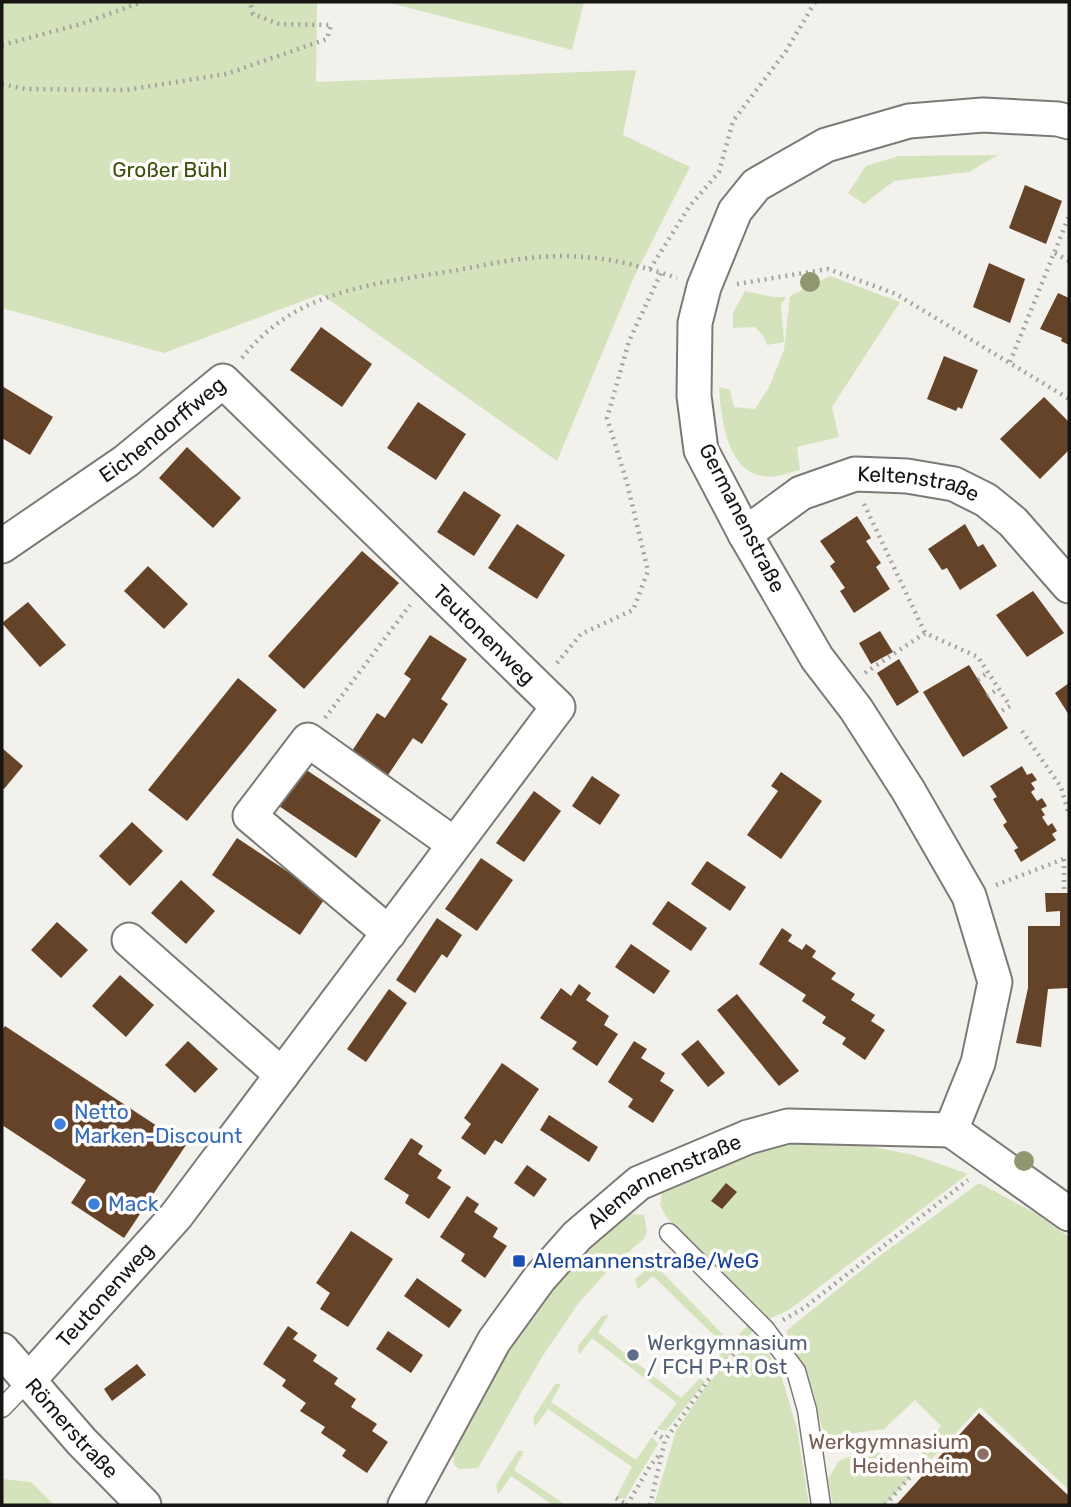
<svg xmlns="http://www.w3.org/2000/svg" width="1071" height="1507" viewBox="0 0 1071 1507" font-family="Rubik,sans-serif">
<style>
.green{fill:#d4e3bc}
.building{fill:#644328}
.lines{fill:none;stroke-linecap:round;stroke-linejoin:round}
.service-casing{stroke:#7c7a76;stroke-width:21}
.minor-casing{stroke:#7c7a76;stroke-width:37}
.path{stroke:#a6a4a0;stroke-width:4.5;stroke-dasharray:2 5;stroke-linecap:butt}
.service{stroke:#fff;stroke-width:18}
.minor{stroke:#fff;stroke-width:33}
.tree{fill:#8f9871}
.shop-dot{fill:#3f7fe0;stroke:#fffefc;stroke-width:2.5}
.transit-dot{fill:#1a4fb4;stroke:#fffefc;stroke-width:2.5}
.service-dot{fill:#5c6f8a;stroke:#fffefc;stroke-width:2.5}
.education-dot{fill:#8d6e63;stroke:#fffefc;stroke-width:2.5}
.labels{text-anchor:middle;stroke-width:7;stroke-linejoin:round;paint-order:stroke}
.park-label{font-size:21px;fill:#3d4f0d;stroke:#fffefc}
.street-label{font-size:21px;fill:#161513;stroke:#fffefc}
.shop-label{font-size:21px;fill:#366cbe;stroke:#fffefc;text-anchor:start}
.transit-label{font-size:21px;fill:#164399;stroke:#fffefc;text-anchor:start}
.service-label{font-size:21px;fill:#4e5e75;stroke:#fffefc;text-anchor:start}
.education-label{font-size:21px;fill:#785e54;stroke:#fffefc;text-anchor:end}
</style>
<rect width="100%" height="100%" fill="#f3f1ec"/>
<g class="green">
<path d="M2,2H317L316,82L636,70L623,135L690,167L634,277L557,461L321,294L164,353L2,308Z"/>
<path d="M386,2H584L572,50Z"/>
<path d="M998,155L969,172L894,181L864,204L848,193L866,166L899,156Z"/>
<path d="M830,276L900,302L832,407L839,437L797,447L800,470C788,473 775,479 762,476C726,470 721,415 719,387L730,390L734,407L755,409L769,387L784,350L790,296Z"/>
<path d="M745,291L773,297H786L781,305L784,342L767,345L764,337L755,327L733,328V313Z"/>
<path d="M827,1138L914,1155L968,1174L789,1310L771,1318L764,1316L667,1218L660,1205L663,1186L744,1148Z"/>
<path d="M979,1183L1037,1214L1069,1237V1490L980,1407L931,1460L921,1452L941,1426L915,1400L884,1429L830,1436L822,1428L813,1392L786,1331L878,1257Z"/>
<path d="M614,1212L644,1215L647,1231L644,1239L612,1266L578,1304L542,1357L478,1468L460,1469L454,1465L452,1446L491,1372L537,1302Z"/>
<path d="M669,1252L674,1255L660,1270L731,1343L750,1323L755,1329L711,1374L707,1370L726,1347L653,1276L638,1289L635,1279Z"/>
<path d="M609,1314L598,1332L681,1398L700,1378L705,1382L666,1431L657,1429L677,1403L592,1338L579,1355L578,1346L602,1316Z"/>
<path d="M758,1335L781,1375L797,1428L809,1505H654L676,1431L708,1383Z"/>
<path d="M555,1384H561L551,1402L636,1460L652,1437L658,1444L625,1499L616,1498L632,1467L548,1409L535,1427L533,1418Z"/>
<path d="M518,1451H524L514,1470L566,1505H553L511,1476L498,1495L496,1485Z"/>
<path d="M879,1453L892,1461L910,1477L885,1505H833L828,1479L839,1461L857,1454Z"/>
<path d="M2,1479L31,1482L54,1505H2Z"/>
</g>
<g class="building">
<path d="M1025,185L1062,201L1046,244L1009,228Z"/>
<path d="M989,263L1025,279L1010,323L973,307Z"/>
<path d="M1058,293L1069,298V345L1061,341L1062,338L1040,329Z"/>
<path d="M321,327L372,364L342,407L290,370Z"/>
<path d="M944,356L978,370L962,409L958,407L956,411L927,399Z"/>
<path d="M2,386L53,417L30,455L2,438Z"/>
<path d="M1044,397L1069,422V450L1040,479L1000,439Z"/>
<path d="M418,402L466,434L436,480L387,448Z"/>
<path d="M187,447L241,498L213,528L159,478Z"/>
<path d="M464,491L501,515L474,556L437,532Z"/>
<path d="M857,516L871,538L866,541L881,563L876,567L890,589L854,613L840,591L845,588L830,566L835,562L820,541Z"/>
<path d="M517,524L565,555L537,599L488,568Z"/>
<path d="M965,524L978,547L983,544L997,566L960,590L947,568L942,570L928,549Z"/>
<path d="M362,551L399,583L304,689L268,656Z"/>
<path d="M148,566L188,604L164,629L124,591Z"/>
<path d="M1033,591L1064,633L1027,657L996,615Z"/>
<path d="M28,602L66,645L40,667L2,623Z"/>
<path d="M880,631L893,652L871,664L859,643Z"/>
<path d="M430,635L467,659L441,699L448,704L422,744L413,738L386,778L350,754L377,713L385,718L411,679L404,674Z"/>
<path d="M899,659L919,692L897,706L877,673Z"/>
<path d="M969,665L1008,728L963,757L923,692Z"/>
<path d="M238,678L277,710L187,821L148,790Z"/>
<path d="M1069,683V715L1055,693Z"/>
<path d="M2,748L23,766L4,789L2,787Z"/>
<path d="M299,765L381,820L356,858L273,802Z"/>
<path d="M1022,766L1027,775L1032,773L1037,780L1031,783L1035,789L1031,792L1037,801L1042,798L1047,806L1041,809L1045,815L1042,817L1048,826L1052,823L1057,831L1052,834L1056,840L1021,862L1014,850L1018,848L1003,825L1007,822L993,799L997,797L990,786Z"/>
<path d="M781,772L822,801L781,859L747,835L778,791L771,786Z"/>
<path d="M592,776L620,795L600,825L572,806Z"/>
<path d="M534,791L561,811L524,862L496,843Z"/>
<path d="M132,822L163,851L130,886L99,856Z"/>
<path d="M237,838L326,897L300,935L212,875Z"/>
<path d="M481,858L513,880L477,931L445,909Z"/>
<path d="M707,861L746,887L730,911L691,884Z"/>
<path d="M181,880L215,911L186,944L151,913Z"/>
<path d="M1045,893H1069V988L1048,989L1041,1047L1016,1043L1028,988V926H1060V911L1046,912Z"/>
<path d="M668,901L707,928L691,951L652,924Z"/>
<path d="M437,918L462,935L447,958L442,954L415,993L396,980Z"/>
<path d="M57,922L88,950L61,978L31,950Z"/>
<path d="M782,928L792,935L788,941L802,950L806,944L816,951L812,957L836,973L831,979L855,994L851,1000L875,1015L871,1021L885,1030L865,1060L842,1044L846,1038L822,1023L826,1017L802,1001L806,995L759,964Z"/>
<path d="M631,944L670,971L654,994L615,967Z"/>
<path d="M120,975L154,1005L126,1037L92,1006Z"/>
<path d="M579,984L591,993L586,1000L609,1016L604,1025L618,1034L597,1066L572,1049L577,1042L540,1018L561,988L571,996Z"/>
<path d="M389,989L407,1003L366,1062L347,1049Z"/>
<path d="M737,994L799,1071L779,1086L717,1010Z"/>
<path d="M5,1026L186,1145L124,1238L71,1203L86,1180L2,1125V1030Z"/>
<path d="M698,1040L725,1073L708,1087L681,1054Z"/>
<path d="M188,1041L218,1069L195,1093L165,1065Z"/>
<path d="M634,1041L647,1049L641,1058L665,1073L660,1081L674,1090L653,1123L628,1107L633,1099L608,1082Z"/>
<path d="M502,1063L539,1089L502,1144L495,1140L485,1155L461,1138L471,1124L464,1118Z"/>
<path d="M549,1115L598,1147L589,1162L540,1130Z"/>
<path d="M411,1138L423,1146L418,1154L442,1170L437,1178L451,1187L429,1219L405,1203L409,1195L384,1179Z"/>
<path d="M527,1165L547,1179L534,1197L514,1183Z"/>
<path d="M726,1183L737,1192L722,1209L711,1201Z"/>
<path d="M467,1196L479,1204L474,1212L498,1228L493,1237L507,1246L485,1278L461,1261L465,1254L440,1237Z"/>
<path d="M351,1231L393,1259L348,1327L320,1309L330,1293L316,1283Z"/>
<path d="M417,1278L462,1310L449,1328L404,1296Z"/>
<path d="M288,1326L298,1333L293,1339L317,1355L313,1361L338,1378L334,1384L356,1399L351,1407L377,1424L372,1431L388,1442L367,1473L342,1456L346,1450L321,1433L325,1427L300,1411L306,1403L282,1386L286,1380L263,1364Z"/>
<path d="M388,1331L423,1355L411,1373L376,1349Z"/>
<path d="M137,1364L146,1375L112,1401L104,1389Z"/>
<path d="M979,1413L1069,1496V1505H896Z"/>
</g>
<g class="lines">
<defs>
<g id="service">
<path d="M669,1233L765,1329L796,1371L807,1410L821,1505"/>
<path d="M2,1408L28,1381"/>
</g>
<g id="minor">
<path id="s1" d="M745,534L801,493L855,474L907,476L954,484L986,500L1013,522L1069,586"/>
<path id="s2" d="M2,546L126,461L223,381L558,707L176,1216L28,1381"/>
<path d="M389,933L250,816L308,740L454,844"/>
<path d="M129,940L282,1075"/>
<path d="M951,1130L978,1063L995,982L969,896L908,790L856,709L817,658L745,534L701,450L694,396L695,323L704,287L735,211L756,185L826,145L909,121L983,115L1058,119L1069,122"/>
<path d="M951,1130L1069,1214"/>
<path id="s3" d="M2,1350L82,1442L144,1505"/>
<path id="s4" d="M405,1505L494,1341L539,1279L577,1236L639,1183L748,1137L788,1126L951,1130"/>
</g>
</defs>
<use href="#service" class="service-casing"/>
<use href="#minor" class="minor-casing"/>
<g class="path">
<path d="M2,45L81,24L142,2"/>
<path d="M2,84L25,89L126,90L226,74L327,39L331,25L279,24L253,14L250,2"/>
<path d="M1055,253L1069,261"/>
<path d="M650,269L689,207L719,172L733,121L786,51L815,2"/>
<path d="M737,284L828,269L896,294L1069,399"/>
<path d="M242,358C256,340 273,325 293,313C342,285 404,279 458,270C500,262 541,253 584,257C615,259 648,268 677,278"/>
<path d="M1010,362L1069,216"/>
<path d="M864,504L925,633"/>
<path d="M557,663L581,634L633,610L648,571L627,483L607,418L629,341L661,273"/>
<path d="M865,673L925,633L978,657L1010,706L998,713"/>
<path d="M978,680L988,672"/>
<path d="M987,696L998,689"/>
<path d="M325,718L410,605"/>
<path d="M1022,731L1061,787L1069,815"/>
<path d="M1064,859V893"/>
<path d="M996,885L1069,857"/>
<path d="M783,1320L804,1308L968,1180"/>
<path d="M655,1432L665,1440"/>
<path d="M616,1498L627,1505"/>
<path d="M627,1505L650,1466L660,1454"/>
<path d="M650,1505L665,1440L709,1379L746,1342"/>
<path d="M885,1505L910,1477"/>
</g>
<use href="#service" class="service"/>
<use href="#minor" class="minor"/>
</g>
<g class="tree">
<circle cx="810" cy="282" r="10"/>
<circle cx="1024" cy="1161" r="10"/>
</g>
<g class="shop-dot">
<circle cx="60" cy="1124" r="7"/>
<circle cx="94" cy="1204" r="7"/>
</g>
<rect class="transit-dot" x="512" y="1254" width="14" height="14" rx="3.5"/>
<circle class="service-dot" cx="633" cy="1355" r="7"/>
<circle class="education-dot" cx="983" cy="1454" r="7"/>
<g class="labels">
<g class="park-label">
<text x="170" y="177">Großer Bühl</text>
</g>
<g class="street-label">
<text dy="7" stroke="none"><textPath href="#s2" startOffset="198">Eichendorffweg</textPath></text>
<text dy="7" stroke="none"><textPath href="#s1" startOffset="191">Keltenstraße</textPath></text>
<text transform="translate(742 518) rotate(63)" y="7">Germanenstraße</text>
<text dy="7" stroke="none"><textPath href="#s2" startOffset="640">Teutonenweg</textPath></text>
<text dy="7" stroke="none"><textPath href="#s4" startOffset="425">Alemannenstraße</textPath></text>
<text transform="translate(105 1295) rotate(-48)" y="7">Teutonenweg</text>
<text dy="7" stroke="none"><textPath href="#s3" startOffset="105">Römerstraße</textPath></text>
</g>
<g class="shop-label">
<text x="74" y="1119">Netto<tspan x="74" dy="24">Marken-Discount</tspan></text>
<text x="108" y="1211">Mack</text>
</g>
<g class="transit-label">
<text x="533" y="1268">Alemannenstraße/WeG</text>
</g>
<g class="service-label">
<text x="647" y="1350">Werkgymnasium<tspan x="647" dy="24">/ FCH P+R Ost</tspan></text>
</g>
<g class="education-label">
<text x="969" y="1449">Werkgymnasium<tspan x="969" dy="24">Heidenheim</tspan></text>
</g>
</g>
<rect width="1071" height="1507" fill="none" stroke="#161513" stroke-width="7"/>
</svg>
